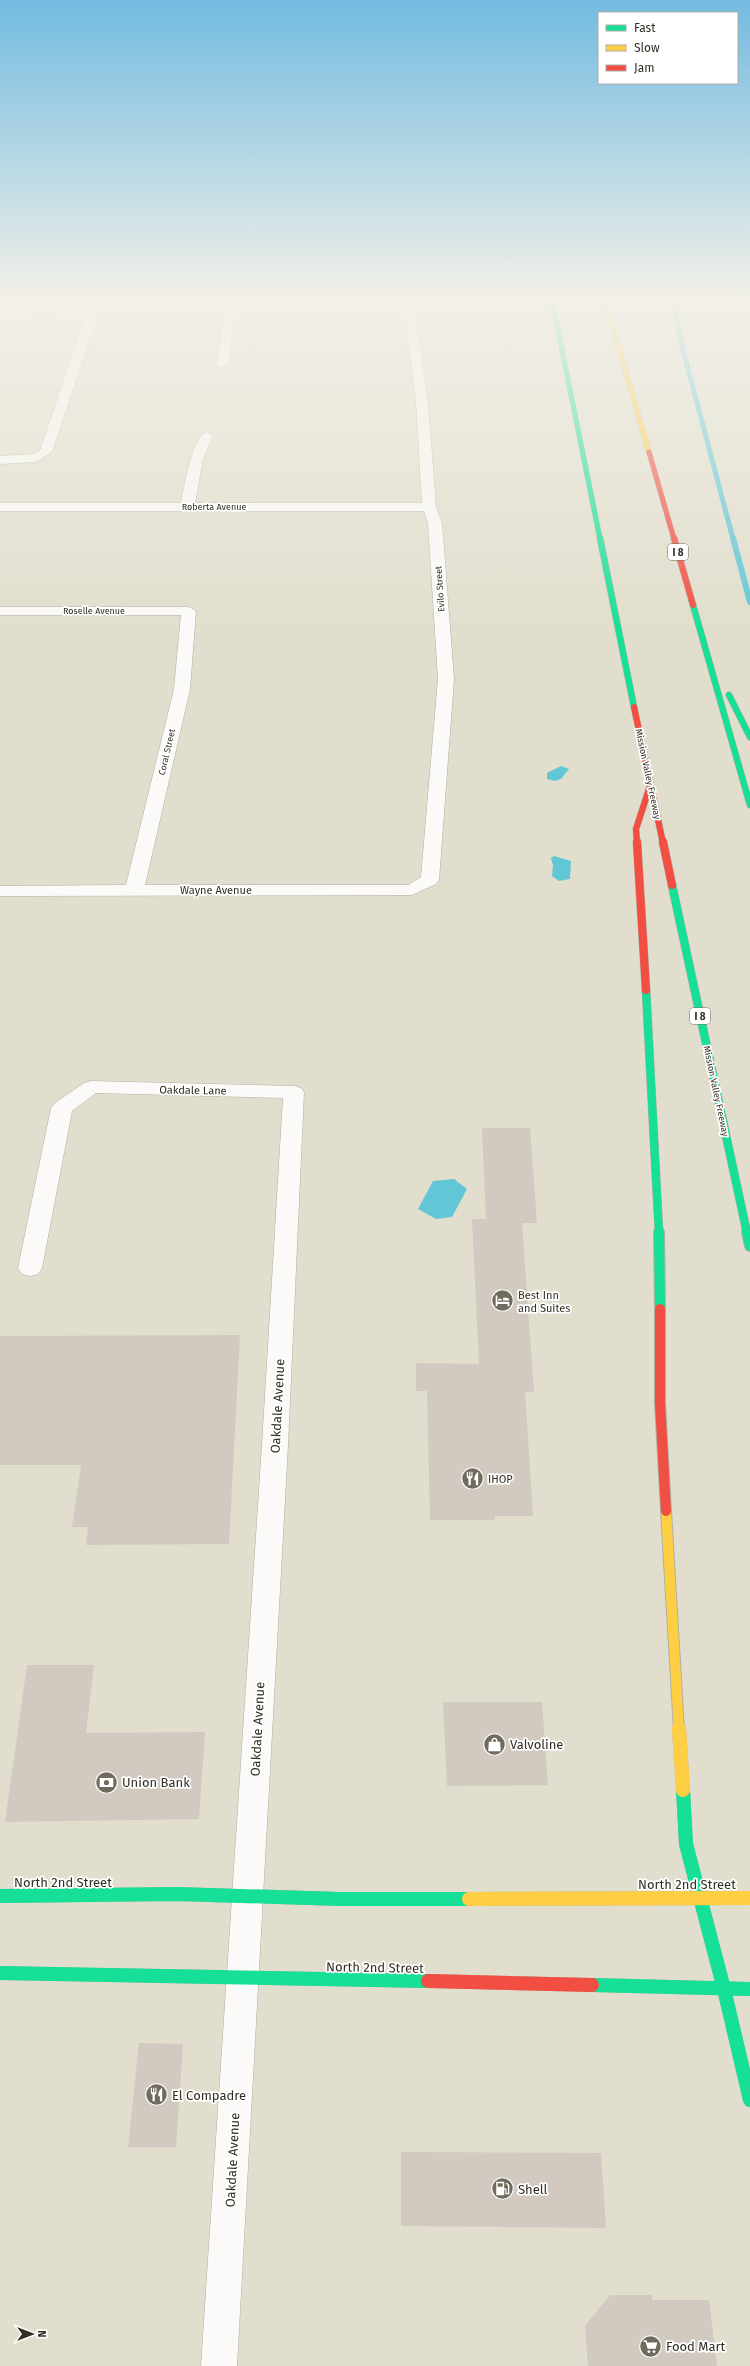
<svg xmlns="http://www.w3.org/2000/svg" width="750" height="2366" viewBox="0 0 750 2366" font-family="'Fira Sans',sans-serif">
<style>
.water{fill:#61c6d5}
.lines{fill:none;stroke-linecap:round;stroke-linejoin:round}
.stream-far1{stroke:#61c6d5;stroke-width:5}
.stream{stroke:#61c6d5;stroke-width:6}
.building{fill:#d2c9c0}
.street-casing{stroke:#b2afa2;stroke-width:1}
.fast-far4-casing{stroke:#b2afa2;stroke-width:5.5}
.fast-far3-casing{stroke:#b2afa2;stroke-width:7}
.fast-far2-casing{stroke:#b2afa2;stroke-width:9}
.fast-far1-casing{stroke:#b2afa2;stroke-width:12}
.fast-casing{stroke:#b2afa2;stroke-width:14}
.slow-far2-casing{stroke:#b2afa2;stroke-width:5.5}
.slow-far1-casing{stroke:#b2afa2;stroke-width:12}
.slow-casing{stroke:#b2afa2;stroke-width:14}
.jam-far4-casing{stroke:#b2afa2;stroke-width:5.5}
.jam-far3-casing{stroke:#b2afa2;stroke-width:7}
.jam-far2-casing{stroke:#b2afa2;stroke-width:9}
.jam-far1-casing{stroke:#b2afa2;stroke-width:12}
.jam-casing{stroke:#b2afa2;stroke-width:14}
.street{fill:#fbfaf8;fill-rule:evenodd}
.fast-far4{stroke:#16e098;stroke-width:5}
.fast-far3{stroke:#16e098;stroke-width:6}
.fast-far2{stroke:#16e098;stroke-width:8}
.fast-far1{stroke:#16e098;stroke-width:10}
.fast{stroke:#16e098;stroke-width:14}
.slow-far2{stroke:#ffcf43;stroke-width:5}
.slow-far1{stroke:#ffcf43;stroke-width:10}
.slow{stroke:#ffcf43;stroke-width:14}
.jam-far4{stroke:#f24e42;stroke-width:5}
.jam-far3{stroke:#f24e42;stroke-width:6}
.jam-far2{stroke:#f24e42;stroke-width:8}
.jam-far1{stroke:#f24e42;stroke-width:10}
.jam{stroke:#f24e42;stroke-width:14}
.labels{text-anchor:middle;stroke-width:3.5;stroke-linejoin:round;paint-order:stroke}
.far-street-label{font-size:9px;fill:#312e22;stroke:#fff}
.shield{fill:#fff;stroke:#6f6d64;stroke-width:1}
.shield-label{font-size:10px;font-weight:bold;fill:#312e22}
.street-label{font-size:11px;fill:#312e22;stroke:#fff}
.poi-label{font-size:11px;fill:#312e22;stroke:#fff;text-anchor:start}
.near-street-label{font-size:13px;fill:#312e22;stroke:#fff}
.near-poi-label{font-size:13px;fill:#312e22;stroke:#fff;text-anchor:start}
</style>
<rect width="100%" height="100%" fill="#e2decd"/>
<g class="water">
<path d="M561,766L569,769L561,779L555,781L547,779V773Z"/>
<path d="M554,856L571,861L570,879L559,881L552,876L553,865L551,858Z"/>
<path d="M454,1179L467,1189L452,1217L436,1219L418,1209L433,1181Z"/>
</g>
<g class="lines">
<path class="stream-far1" d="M673,300L682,346L733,539"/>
<path class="stream" d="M733,538L750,602"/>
</g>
<g class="building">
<path d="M482,1128H530L537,1223H522L534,1392H525L533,1516H495V1520H430L427,1391H416V1363L479,1364L472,1219H486Z"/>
<path d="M240,1335L229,1544L86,1545L88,1527H72L81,1465H0V1336Z"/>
<path d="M27,1665H94L86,1733L205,1732L199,1819L5,1822Z"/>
<path d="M443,1702H542L548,1785L447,1786Z"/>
<path d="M139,2043L183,2044L176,2147H128Z"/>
<path d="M401,2152L601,2153L606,2228L401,2226Z"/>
<path d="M610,2295H652V2300H709L717,2366H588L585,2326Z"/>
</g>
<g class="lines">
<defs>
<g id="street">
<path d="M227,300H237L228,365L222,368L216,365Z"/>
<path d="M403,300H413L428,402L436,507L442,523L454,679L439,880L436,884L412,895L0,896V886L126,885L174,689L181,615H0V607H189L196,611L190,689L145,885H408L421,877L438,679L428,523L424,511H0V503H181C184,488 192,436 207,432L213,436L203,459L195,503H422L416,402Z"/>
<path d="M19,306C36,306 86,304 97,317L52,452L35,462L0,464V456L32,454L40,450L85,318L46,313L0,315V309Z"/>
<path d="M91,1081L294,1086L301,1088L304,1092L288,1445L237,2366H201L262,1445L283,1098L96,1093L72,1111L42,1268L38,1274L30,1276L22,1274L18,1268L51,1108L55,1103L84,1083Z"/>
</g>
<path id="fast-far4" d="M552,300L600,539"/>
<g id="fast-far3">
<path d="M600,538L634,707"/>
<path d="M693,605L750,805"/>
<path d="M729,695L750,737"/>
</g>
<g id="fast-far2">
<path d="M672,885L747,1233"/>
<path d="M646,990L659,1233"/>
</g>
<g id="fast-far1">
<path d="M659,1232L660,1309"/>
<path d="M747,1232L750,1246"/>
</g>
<g id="fast">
<path d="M683,1790L686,1844L724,1989L750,2100"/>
<path d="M0,1896L177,1894L340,1899H469"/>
<path d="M0,1973L428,1981"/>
<path d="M592,1985L750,1989"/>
</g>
<path id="slow-far2" d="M605,300L649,452"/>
<path id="slow-far1" d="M666,1511L679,1730"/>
<g id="slow">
<path d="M679,1729L683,1790"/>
<path d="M469,1899L750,1898"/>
</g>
<path id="jam-far4" d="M649,452L674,539"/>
<g id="jam-far3">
<path d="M674,538L693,605"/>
<path d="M634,707L663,843"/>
<path d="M637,843L636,829L650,786"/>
</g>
<g id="jam-far2">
<path d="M637,842L646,990"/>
<path d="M663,842L672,885"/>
</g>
<path id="jam-far1" d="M660,1309V1403L666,1511"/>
<path id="jam" d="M428,1981L592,1985"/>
</defs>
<use href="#street" class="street-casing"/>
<use href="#fast-far4" class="fast-far4-casing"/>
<use href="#fast-far3" class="fast-far3-casing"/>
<use href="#fast-far2" class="fast-far2-casing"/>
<use href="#fast-far1" class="fast-far1-casing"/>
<use href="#fast" class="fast-casing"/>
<use href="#slow-far2" class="slow-far2-casing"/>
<use href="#slow-far1" class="slow-far1-casing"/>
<use href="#slow" class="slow-casing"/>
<use href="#jam-far4" class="jam-far4-casing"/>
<use href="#jam-far3" class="jam-far3-casing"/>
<use href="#jam-far2" class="jam-far2-casing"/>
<use href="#jam-far1" class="jam-far1-casing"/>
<use href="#jam" class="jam-casing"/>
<use href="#street" class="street"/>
<use href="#fast-far4" class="fast-far4"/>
<use href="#fast-far3" class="fast-far3"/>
<use href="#fast-far2" class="fast-far2"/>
<use href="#fast-far1" class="fast-far1"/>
<use href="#fast" class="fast"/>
<use href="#slow-far2" class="slow-far2"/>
<use href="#slow-far1" class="slow-far1"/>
<use href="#slow" class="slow"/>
<use href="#jam-far4" class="jam-far4"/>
<use href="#jam-far3" class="jam-far3"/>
<use href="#jam-far2" class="jam-far2"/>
<use href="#jam-far1" class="jam-far1"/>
<use href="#jam" class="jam"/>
</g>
<linearGradient id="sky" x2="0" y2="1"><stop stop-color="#72bbe0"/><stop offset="0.47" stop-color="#f2f0e8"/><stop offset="1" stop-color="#f2f0e8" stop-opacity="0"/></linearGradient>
<rect width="750" height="632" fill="url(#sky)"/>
<defs>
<symbol id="hotel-disc" viewBox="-11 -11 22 22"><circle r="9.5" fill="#6f6c5e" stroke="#fff"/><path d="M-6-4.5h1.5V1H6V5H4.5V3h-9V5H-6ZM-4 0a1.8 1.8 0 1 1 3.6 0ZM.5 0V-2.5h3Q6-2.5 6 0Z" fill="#fff"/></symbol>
<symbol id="restaurant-disc" viewBox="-11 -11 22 22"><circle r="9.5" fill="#6f6c5e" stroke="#fff"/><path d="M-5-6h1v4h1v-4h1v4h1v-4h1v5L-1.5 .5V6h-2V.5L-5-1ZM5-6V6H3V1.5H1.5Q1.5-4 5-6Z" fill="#fff"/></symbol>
<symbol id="shop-disc" viewBox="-11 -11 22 22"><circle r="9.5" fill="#6f6c5e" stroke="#fff"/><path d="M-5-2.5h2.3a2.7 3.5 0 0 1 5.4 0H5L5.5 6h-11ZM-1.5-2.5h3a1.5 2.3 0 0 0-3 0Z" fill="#fff"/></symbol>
<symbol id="bank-disc" viewBox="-11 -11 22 22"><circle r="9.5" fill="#6f6c5e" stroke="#fff"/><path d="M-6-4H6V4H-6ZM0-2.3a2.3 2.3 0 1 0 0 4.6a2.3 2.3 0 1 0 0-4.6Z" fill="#fff"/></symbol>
<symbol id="fuel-disc" viewBox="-11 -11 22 22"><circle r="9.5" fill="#6f6c5e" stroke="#fff"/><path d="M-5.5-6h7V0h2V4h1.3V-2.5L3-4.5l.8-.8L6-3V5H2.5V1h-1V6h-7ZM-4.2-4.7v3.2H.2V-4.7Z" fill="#fff"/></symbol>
<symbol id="supermarket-disc" viewBox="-11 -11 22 22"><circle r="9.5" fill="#6f6c5e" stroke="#fff"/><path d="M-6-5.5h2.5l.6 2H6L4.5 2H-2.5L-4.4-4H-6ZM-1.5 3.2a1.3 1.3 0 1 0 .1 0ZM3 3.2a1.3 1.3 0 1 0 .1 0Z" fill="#fff"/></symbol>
</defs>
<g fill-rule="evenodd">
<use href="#hotel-disc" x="490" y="1288" width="25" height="25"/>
<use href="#restaurant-disc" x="460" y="1466" width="25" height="25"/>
<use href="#shop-disc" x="482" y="1732" width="25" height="25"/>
<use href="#bank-disc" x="94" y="1770" width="25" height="25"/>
<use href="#restaurant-disc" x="144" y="2082" width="25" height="25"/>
<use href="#fuel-disc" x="490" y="2176" width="25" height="25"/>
<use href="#supermarket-disc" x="638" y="2334" width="25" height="25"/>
</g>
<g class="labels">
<g class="far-street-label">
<text x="214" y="510">Roberta Avenue</text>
<text transform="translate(440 589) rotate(-94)" y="3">Evilo Street</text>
<text x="94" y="614">Roselle Avenue</text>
<text transform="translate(167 752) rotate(-77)" y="3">Coral Street</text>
<text transform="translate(648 774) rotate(78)" y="3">Mission Valley Freeway</text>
<text transform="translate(716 1091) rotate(78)" y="3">Mission Valley Freeway</text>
</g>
<g class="shield">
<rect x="668" y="544" width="20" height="16" rx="3"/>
<rect x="690" y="1008" width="20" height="16" rx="3"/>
</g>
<g class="shield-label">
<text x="678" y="556">I 8</text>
<text x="700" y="1020">I 8</text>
</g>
<g class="street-label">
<text x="216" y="894">Wayne Avenue</text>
<text transform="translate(193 1090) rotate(1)" y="4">Oakdale Lane</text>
</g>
<g class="poi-label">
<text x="518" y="1299">Best Inn<tspan x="518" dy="13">and Suites</tspan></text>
<text x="488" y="1483">IHOP</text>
</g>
<g class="near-street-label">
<text transform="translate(277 1406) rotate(-87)" y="5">Oakdale Avenue</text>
<text transform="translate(257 1729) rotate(-87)" y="5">Oakdale Avenue</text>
<text x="63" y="1887">North 2nd Street</text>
<text x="687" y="1889">North 2nd Street</text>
<text transform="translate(375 1967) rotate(1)" y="5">North 2nd Street</text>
<text transform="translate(232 2160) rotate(-87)" y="5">Oakdale Avenue</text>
</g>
<g class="near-poi-label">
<text x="510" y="1749">Valvoline</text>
<text x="122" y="1787">Union Bank</text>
<text x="172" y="2100">El Compadre</text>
<text x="518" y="2194">Shell</text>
<text x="666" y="2351">Food Mart</text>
</g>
</g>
<rect x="598" y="12" width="140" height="72" fill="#ffffff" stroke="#adaba7"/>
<rect x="606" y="25" width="20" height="6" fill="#16e098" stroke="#adaba7"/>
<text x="634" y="32" font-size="12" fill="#312e22">Fast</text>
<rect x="606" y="45" width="20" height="6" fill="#ffcf43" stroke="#adaba7"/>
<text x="634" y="52" font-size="12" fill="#312e22">Slow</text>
<rect x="606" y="65" width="20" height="6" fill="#f24e42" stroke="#adaba7"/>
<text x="634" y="72" font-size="12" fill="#312e22">Jam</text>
<g transform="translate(32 2334) rotate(90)" stroke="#ffffff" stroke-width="3" paint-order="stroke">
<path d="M0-3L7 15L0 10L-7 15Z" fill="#312e22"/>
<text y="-6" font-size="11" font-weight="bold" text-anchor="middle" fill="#312e22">N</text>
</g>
</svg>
